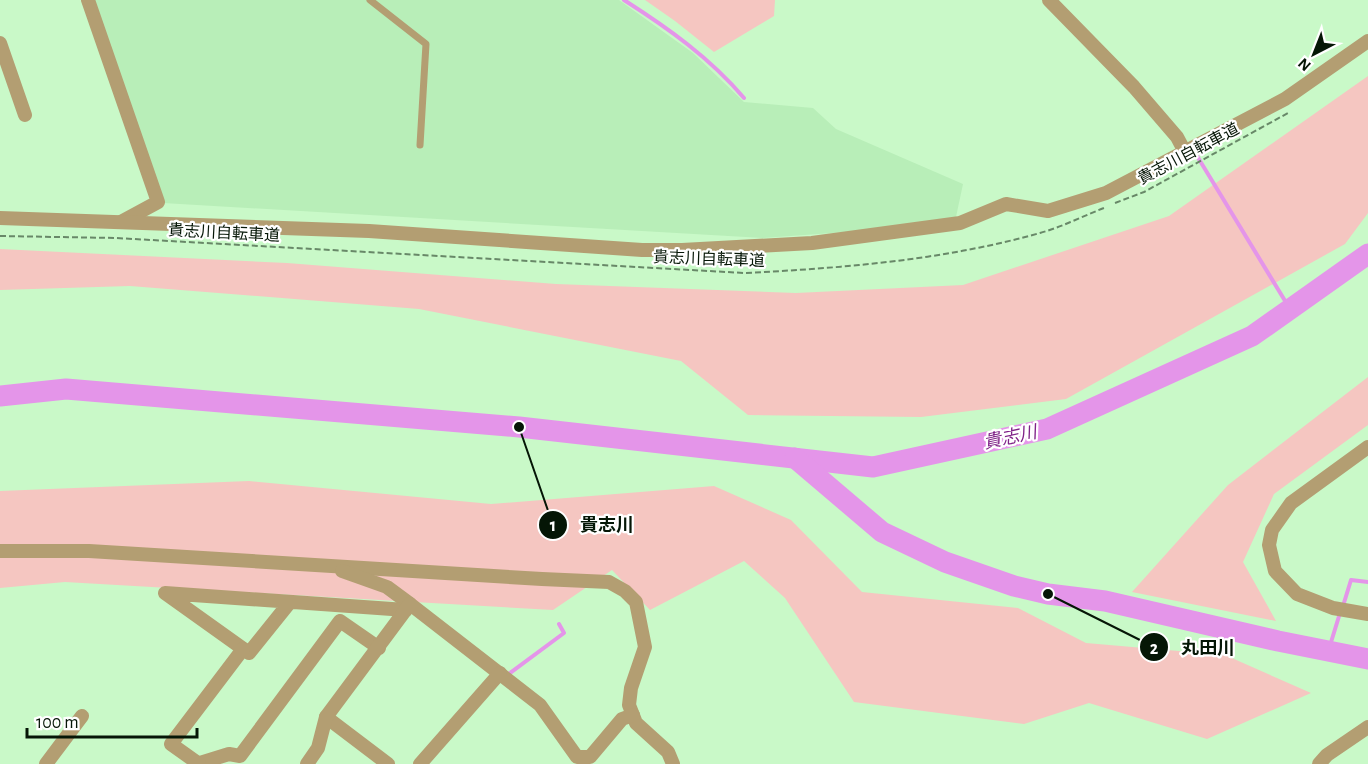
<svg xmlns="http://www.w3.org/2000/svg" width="1368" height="764" viewBox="0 0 1368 764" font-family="'Alegreya Sans','Noto Sans JP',sans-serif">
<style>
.built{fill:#b8eeb8}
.green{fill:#f5c6c1}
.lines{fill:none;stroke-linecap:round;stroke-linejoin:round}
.stream{stroke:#e495e9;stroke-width:4}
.river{stroke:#e495e9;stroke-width:21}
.path{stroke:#688868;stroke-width:2;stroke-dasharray:6 3;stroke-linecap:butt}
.service{stroke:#b39e72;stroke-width:7}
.minor{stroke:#b39e72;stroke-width:14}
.labels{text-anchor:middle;stroke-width:4.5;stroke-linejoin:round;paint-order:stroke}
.street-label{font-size:16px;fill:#051606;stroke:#fff}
.water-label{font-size:18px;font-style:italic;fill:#802388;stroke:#fff}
.leader{fill:none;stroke:#051606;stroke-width:2}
.callout-dot{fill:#051606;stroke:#fff;stroke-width:2}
.mark-label{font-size:18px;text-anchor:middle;font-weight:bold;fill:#fff}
.callout-label{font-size:18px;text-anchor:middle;font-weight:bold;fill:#051606;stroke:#fff;stroke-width:4.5;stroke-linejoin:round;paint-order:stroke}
</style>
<rect width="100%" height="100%" fill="#c9f9c8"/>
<path class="built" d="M94,0H619L693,53L744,102L813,108L836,129L963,184L956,217L902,228L763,238L163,203Z"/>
<g class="green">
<path d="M645,0H775L774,16L714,52L675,21Z"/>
<path d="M1368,76V213L1345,244L1066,399L921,417L748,415L681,361L419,309L130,286L0,290V249L287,263L556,284L796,293L963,285L1169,216Z"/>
<path d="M1368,377V425L1274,494L1243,562L1276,621L1132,592L1228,485Z"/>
<path d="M249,481L491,504L714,486L791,520L862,592L1018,608L1086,643L1225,655L1311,693L1207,739L1089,703L1024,724L854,702L785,598L744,561L650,610L612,570L553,610L65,582L0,588V491Z"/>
</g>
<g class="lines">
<g class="stream">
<path d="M624,0C668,28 710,58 744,98"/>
<path d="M1194,151L1290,309"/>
<path d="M1343,606L1351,580L1368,582"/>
<path d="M1328,652L1340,613"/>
<path d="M506,676L564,633L559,624"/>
</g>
<g class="river">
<path d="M0,396L66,389L519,427L873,467L1047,429L1252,336L1368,254"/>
<path d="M795,458L882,532L945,562L1014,586L1048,594L1105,601L1278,641L1368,659"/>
</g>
<g class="path">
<path d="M1115,203L1144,192L1288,113"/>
<path d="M0,236L116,238L745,273C844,268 944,260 1040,233C1062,227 1083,216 1104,208"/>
</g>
<path class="service" d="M370,0L426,44L420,145"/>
<g class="minor">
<path d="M88,0L158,202L121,222"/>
<path d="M1049,0L1134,87L1177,137L1185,152"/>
<path d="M0,43L25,115"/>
<path d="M0,218L369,231L642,250H682L812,243L960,223L1006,204L1048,211L1106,193L1285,99L1368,41"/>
<path d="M1368,447L1291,503L1272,530L1269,545L1275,571L1297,594L1333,608L1368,614"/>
<path d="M0,551H89L542,579L609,582L625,591L636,602L645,647L631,688L629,705L636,723L668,752L673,764"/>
<path d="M342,571L387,587L410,604"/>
<path d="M290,602L249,653L165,593L406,610"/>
<path d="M326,717L388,764"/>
<path d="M200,763L229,754L240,756L340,621L379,648"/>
<path d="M46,764L82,716"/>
<path d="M199,764L171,744L243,649"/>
<path d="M307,764L318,748L326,717L410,604L540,705L577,757H590L622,719L633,715"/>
<path d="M420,764L500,673"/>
<path d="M1319,764L1327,755L1368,727"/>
</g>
</g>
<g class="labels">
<g class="street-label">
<text transform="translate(1188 153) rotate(-28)" y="6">貴志川自転車道</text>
<text transform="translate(224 232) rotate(3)" y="6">貴志川自転車道</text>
<text transform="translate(709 258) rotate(2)" y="6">貴志川自転車道</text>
</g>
<g class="water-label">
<text transform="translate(1010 437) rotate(-12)" y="6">貴志川</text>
</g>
</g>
<path class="leader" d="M519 427L553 525M1048 594L1154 647"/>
<g class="callout-dot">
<circle cx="519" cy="427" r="6"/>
<circle cx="1048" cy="594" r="6"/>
<circle cx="553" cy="525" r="15"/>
<circle cx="1154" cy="647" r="15"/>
</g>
<g class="mark-label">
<text x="553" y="531">1</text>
<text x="1154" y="654">2</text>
</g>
<g class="callout-label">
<text x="607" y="531">貴志川</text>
<text x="1208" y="654">丸田川</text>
</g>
<g transform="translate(1314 54) rotate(222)" stroke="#ffffff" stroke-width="4.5" paint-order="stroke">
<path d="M0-4.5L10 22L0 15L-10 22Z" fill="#051606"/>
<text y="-9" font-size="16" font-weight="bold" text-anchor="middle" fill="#051606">N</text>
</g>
<path d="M27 728v9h170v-9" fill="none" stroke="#051606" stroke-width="3"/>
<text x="36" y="728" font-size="18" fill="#051606" stroke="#ffffff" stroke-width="4.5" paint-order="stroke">100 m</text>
</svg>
